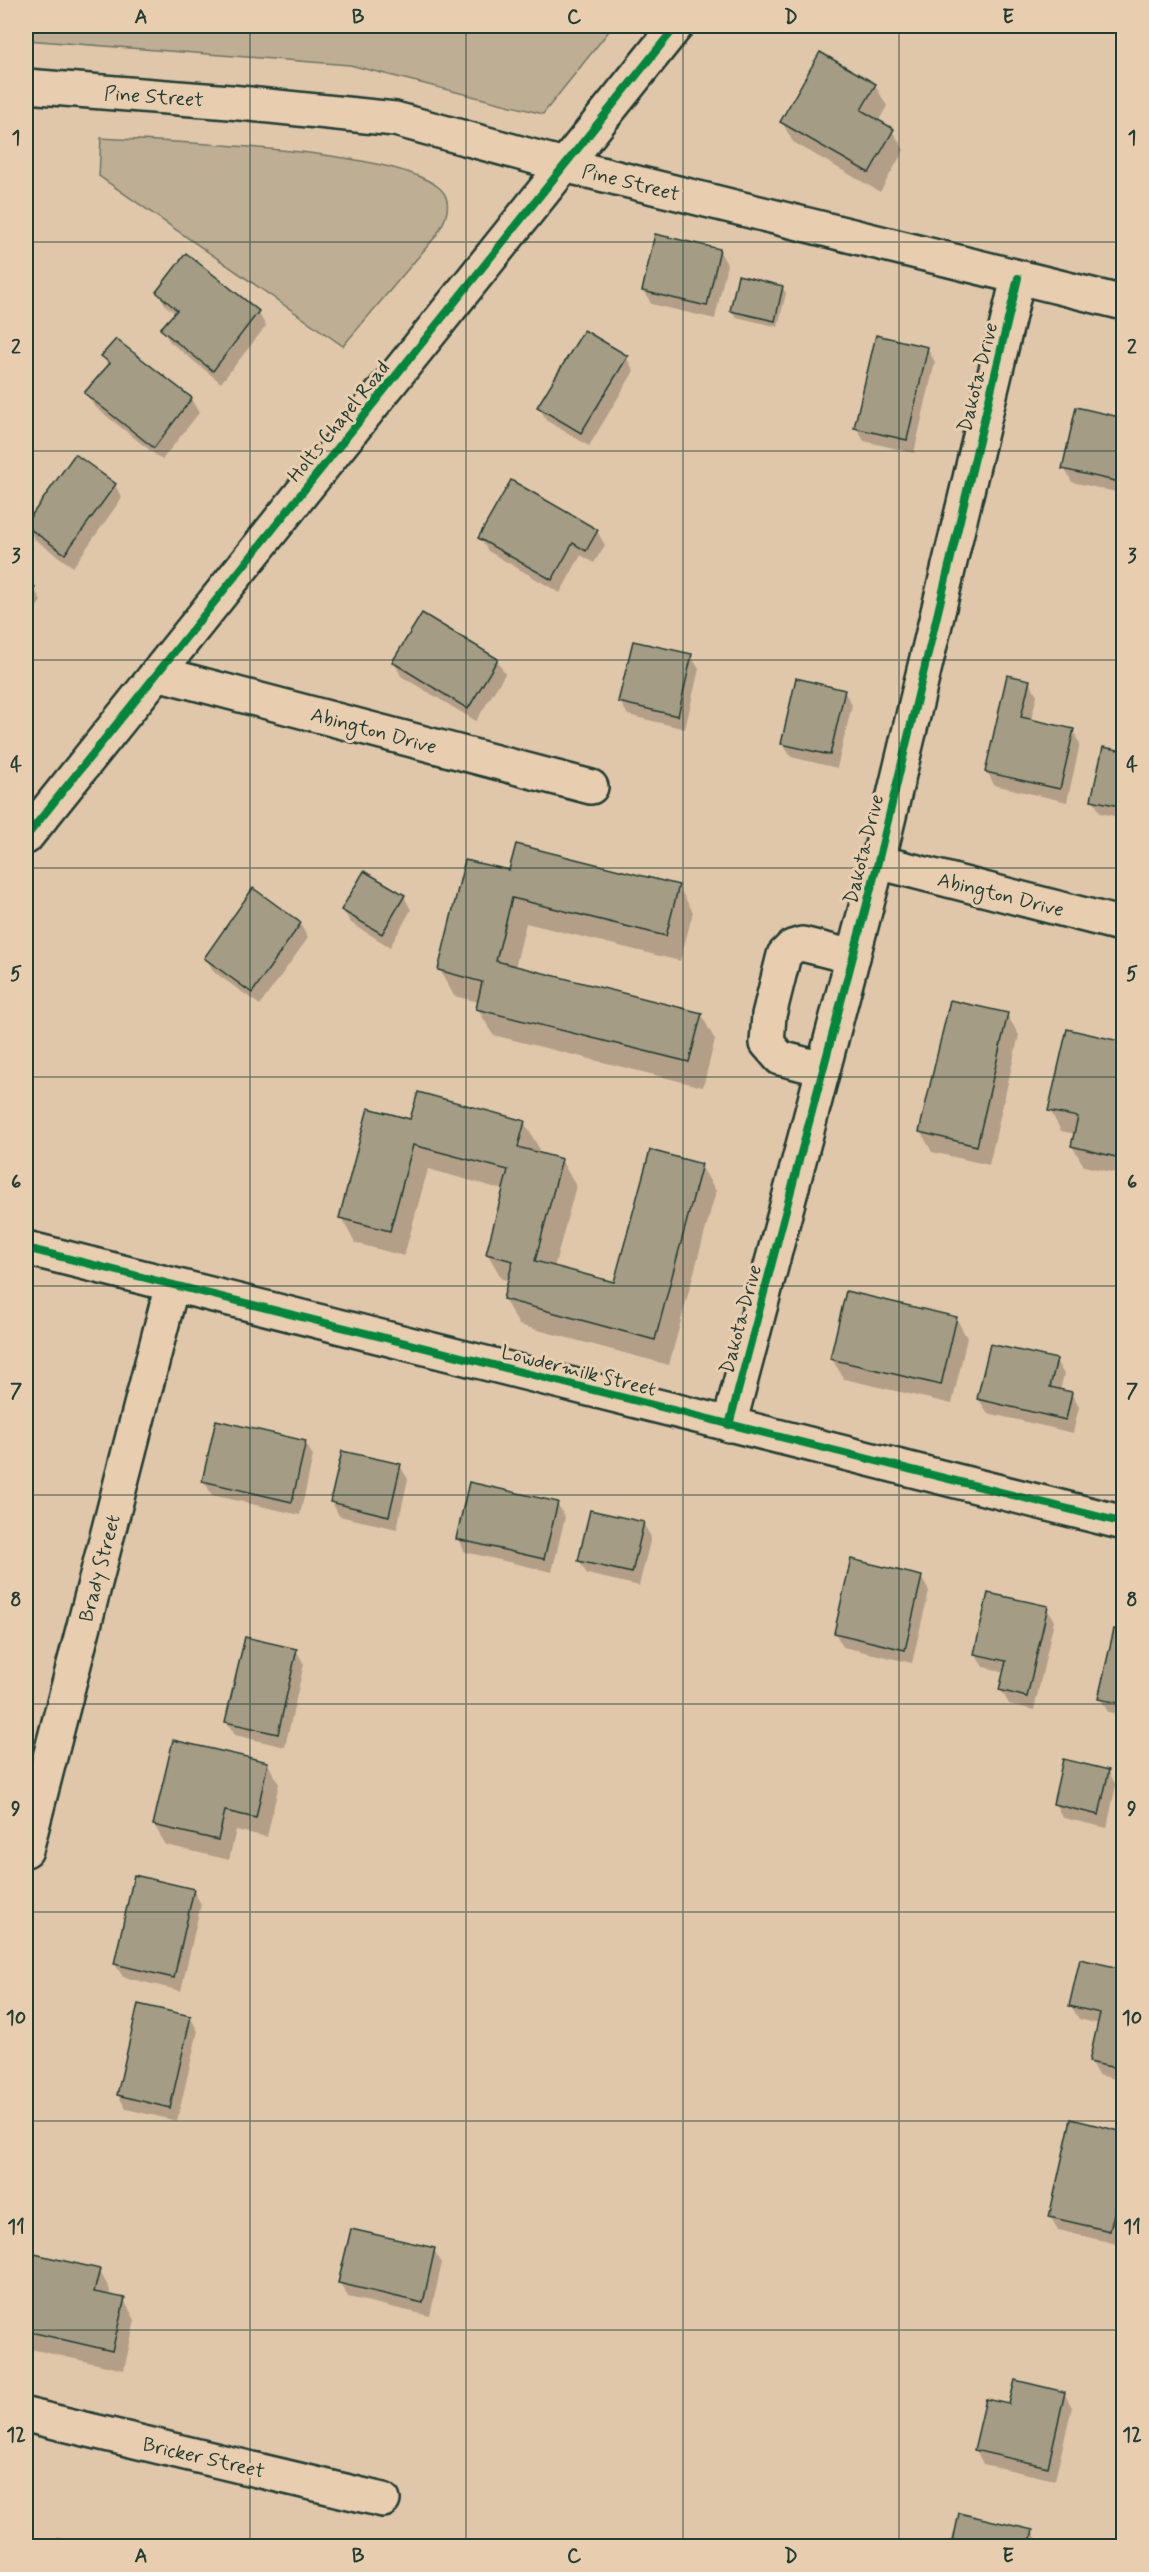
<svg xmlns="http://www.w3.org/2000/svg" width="1149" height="2572" viewBox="0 0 1149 2572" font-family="Mynerve,sans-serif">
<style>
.green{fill:#bdae94;stroke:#6e7664;stroke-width:1.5}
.shadow{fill:#0003;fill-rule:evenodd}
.building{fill:#a49c85;stroke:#1f3d34;stroke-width:1.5}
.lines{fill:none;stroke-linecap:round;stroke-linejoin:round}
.minor-casing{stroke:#1f3d34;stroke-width:38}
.minor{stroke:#e8cdaf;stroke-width:33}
.cycleway-casing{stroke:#e8cdaf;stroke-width:11}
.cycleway{stroke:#00873e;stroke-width:8}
.grid{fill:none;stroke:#1f3d34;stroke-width:1.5;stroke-opacity:0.55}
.labels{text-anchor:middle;stroke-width:6;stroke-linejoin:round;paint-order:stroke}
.street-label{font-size:20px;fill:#1f3d34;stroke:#e8cdaf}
.neatline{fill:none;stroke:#1f3d34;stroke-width:2}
.grid-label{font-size:20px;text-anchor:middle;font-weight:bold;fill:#1f3d34}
</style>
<rect width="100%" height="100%" fill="#e0c7aa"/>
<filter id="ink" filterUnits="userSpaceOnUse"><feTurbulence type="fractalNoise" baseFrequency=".0167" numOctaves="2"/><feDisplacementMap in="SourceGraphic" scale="12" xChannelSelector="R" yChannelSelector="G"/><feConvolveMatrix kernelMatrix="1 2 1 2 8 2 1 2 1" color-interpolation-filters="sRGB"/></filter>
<g filter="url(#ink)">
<g class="green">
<path d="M26,26H613L543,114L350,65L26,40Z"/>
<path d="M101,138C156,142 427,148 446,197C451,211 443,224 436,236L343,346L99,176Z"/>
</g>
<g class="shadow">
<path d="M875,85L887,106L878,122L892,130L904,150L880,192L793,142L782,122Z"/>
<path d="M719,250L727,264L715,319L651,304L644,290Z"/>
<path d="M187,255L258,312L266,326L221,383L170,342L162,329L176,314L166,306L158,292Z"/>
<path d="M782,287L786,293L778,327L736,317L732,311Z"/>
<path d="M927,348L935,362L914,453L864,441L856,427Z"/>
<path d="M103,356L191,399L199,413L162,460L94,406L86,393L109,366Z"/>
<path d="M626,357L634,371L589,446L547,421L539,407Z"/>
<path d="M1124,420V494L1072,482L1064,468Z"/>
<path d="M75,456L115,485L122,498L73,567L34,539L26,525Z"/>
<path d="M597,531L605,545L594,563L581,555L560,593L488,551L480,538Z"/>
<path d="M26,582L34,588L41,601L26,623Z"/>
<path d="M691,656L699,669L685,729L628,715L620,702Z"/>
<path d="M497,660L505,674L476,721L401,676L394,662Z"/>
<path d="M1029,681L1037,695L1031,721L1073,731L1080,744L1067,802L994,785L987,771Z"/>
<path d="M844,691L852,705L837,768L791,757L783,744Z"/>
<path d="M1124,753V818L1100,813L1093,799Z"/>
<path d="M511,872L678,886L693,912L680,961L526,923L515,968L701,1014L715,1040L703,1087L493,1035L478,1009L479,1002L454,996L440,970Z"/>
<path d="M404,896L411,910L390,947L351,923L343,910Z"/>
<path d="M300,924L308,938L260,1005L214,972L206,958Z"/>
<path d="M1007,1015L1019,1035L989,1165L932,1152L921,1132Z"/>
<path d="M1124,1043V1175L1084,1166L1072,1146L1075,1134L1061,1131L1050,1110Z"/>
<path d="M411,1121L524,1122L539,1148L537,1154L561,1160L576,1186L554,1268L615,1284L701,1166L716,1191L669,1365L519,1325L504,1299L509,1281L502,1279L487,1253L504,1190L428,1169L404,1256L355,1243L341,1217ZM518,1141H521L517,1155Z"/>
<path d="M956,1318L967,1338L952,1404L844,1379L832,1359Z"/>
<path d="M1056,1361L1064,1374L1060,1391L1071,1393L1079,1407L1073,1433L987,1413L979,1399Z"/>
<path d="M305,1442L313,1456L300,1515L212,1495L204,1481Z"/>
<path d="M400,1466L408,1479L397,1529L339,1516L332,1502Z"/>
<path d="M557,1503L565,1517L552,1572L465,1552L457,1538Z"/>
<path d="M643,1523L651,1537L639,1586L587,1574L579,1561Z"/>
<path d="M921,1577L929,1591L912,1663L843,1647L835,1633Z"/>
<path d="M1047,1608L1054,1621L1034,1710L1009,1704L1001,1690L1005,1672L983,1667L975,1654Z"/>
<path d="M1124,1633V1716L1108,1712L1100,1698Z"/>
<path d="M296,1650L304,1664L285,1747L235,1735L227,1722Z"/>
<path d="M268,1764L279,1784L267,1837L236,1830L229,1860L166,1845L154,1825Z"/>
<path d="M1108,1771L1116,1785L1107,1828L1063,1818L1055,1804Z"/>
<path d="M193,1890L201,1904L181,1991L123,1977L115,1964Z"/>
<path d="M1124,1970V2081L1098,2075L1090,2061L1099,2024L1079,2019L1071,2006Z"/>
<path d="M190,2017L198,2031L177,2121L126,2109L118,2095Z"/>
<path d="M1124,2133V2215L1117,2244L1058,2230L1050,2216Z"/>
<path d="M434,2250L442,2263L430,2316L348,2297L340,2283Z"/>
<path d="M26,2253L99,2270L110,2290L109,2296L124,2300L135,2320L124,2370L26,2348Z"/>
<path d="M1064,2393L1072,2407L1055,2480L983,2464L976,2450L1011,2406Z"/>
<path d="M961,2515L1032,2531L1041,2546H953Z"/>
</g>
<g class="building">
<path d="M820,52L876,84L861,110L894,129L869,173L780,122Z"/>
<path d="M655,234L720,249L707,306L642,291Z"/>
<path d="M186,253L259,311L213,371L160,329L177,310L156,292Z"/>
<path d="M738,275L783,286L775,321L730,311Z"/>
<path d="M584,330L628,356L581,433L537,407Z"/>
<path d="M876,335L928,347L907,440L854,428Z"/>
<path d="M116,339L192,398L154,448L84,393L110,363L101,356Z"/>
<path d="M1076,407L1124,418V483L1062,469Z"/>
<path d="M75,454L116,484L65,554L26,526V523Z"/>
<path d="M511,480L598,530L586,551L573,543L552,580L478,538Z"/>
<path d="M26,580L35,587L26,599Z"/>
<path d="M422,613L498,659L468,709L392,662Z"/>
<path d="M633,641L692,654L678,716L618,702Z"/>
<path d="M1007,675L1030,680L1021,717L1074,729L1060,789L985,772Z"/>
<path d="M796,678L845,690L830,755L781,744Z"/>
<path d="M1103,747L1124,751V807L1091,800Z"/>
<path d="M516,844L679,885L666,936L512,898L496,961L702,1013L689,1062L476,1009L482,982L438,970L465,860L509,870Z"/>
<path d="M364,871L405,895L382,934L341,910Z"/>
<path d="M253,888L301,923L252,993L204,958Z"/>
<path d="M950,1000L1008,1013L977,1146L919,1132Z"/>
<path d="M1067,1029L1124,1042V1159L1071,1146L1078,1117L1048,1111Z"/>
<path d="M418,1092L525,1121L518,1147L562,1159L535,1261L614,1282L650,1150L702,1164L655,1340L503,1299L513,1261L486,1254L508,1170L413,1145L390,1231L339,1218L368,1108L410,1119Z"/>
<path d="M846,1291L957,1317L941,1385L830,1359Z"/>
<path d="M990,1344L1057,1359L1050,1387L1072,1392L1066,1420L977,1399Z"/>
<path d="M216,1420L306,1441L292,1502L202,1481Z"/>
<path d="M342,1451L401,1464L389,1516L330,1502Z"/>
<path d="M469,1482L558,1502L544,1559L456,1539Z"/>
<path d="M590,1510L644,1522L632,1573L578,1561Z"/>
<path d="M851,1559L922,1576L905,1650L834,1633Z"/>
<path d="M988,1593L1048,1606L1027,1697L999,1690L1006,1661L974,1654Z"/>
<path d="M1114,1629L1124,1631V1704L1098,1699Z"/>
<path d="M245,1637L297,1649L278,1734L225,1722Z"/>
<path d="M173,1740L268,1762L256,1818L225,1811L218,1840L153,1825Z"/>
<path d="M1063,1759L1109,1770L1099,1815L1053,1804Z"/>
<path d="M134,1875L194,1889L174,1978L114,1964Z"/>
<path d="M1080,1959L1124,1969V2070L1089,2062L1100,2013L1069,2006Z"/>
<path d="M138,2004L191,2016L170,2108L117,2095Z"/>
<path d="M1071,2119L1124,2132V2170L1110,2231L1049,2217Z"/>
<path d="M351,2229L435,2248L423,2303L338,2283Z"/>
<path d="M26,2252L100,2269L94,2292L125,2298L112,2351L26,2331Z"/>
<path d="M1015,2380L1065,2392L1048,2467L974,2450L986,2399L1009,2404Z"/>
<path d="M959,2513L1033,2530L1029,2546H952Z"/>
<path d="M58,2539L88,2546H56Z"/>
</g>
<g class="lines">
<defs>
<g id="minor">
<path d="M26,86L230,102L395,119L564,165L1124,303"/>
<path d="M157,673L591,787"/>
<path d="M26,837L676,26"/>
<path d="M878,862L1124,925"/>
<path d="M823,1069L780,1058L767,1043L769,1015L784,955L792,947L802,944L853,957"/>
<path d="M26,1248L1124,1523"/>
<path d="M729,1425L878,862L1018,278"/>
<path d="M26,1850L172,1285"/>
<path d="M26,2415L383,2500"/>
</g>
</defs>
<use href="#minor" class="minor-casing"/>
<use href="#minor" class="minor"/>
<defs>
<g id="cycleway">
<path d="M26,837L676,26"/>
<path d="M26,1248L1124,1523"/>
<path d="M729,1425L878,862L1018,278"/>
</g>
</defs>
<use href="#cycleway" class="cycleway-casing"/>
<use href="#cycleway" class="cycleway"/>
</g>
</g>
<path class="grid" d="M250,26V2546M466,26V2546M683,26V2546M899,26V2546M26,242H1124M26,451H1124M26,660H1124M26,868H1124M26,1077H1124M26,1286H1124M26,1495H1124M26,1704H1124M26,1912H1124M26,2121H1124M26,2330H1124"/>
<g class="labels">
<g class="street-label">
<text transform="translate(154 96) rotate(4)" y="7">Pine Street</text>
<text transform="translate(631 182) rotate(14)" y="7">Pine Street</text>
<text transform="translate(977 377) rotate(-76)" y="7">Dakota Drive</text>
<text transform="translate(338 421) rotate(-51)" y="7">Holts Chapel Road</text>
<text transform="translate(374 730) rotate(15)" y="7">Abington Drive</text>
<text transform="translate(863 849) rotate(-76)" y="7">Dakota Drive</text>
<text transform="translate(1001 894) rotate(14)" y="7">Abington Drive</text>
<text transform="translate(740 1319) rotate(-75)" y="7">Dakota Drive</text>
<text transform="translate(579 1370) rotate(14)" y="7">Lowdermilk Street</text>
<text transform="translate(99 1568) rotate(-75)" y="7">Brady Street</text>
<text transform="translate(204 2457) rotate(13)" y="7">Bricker Street</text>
</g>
</g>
<rect width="1149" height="2572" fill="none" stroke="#e8cdaf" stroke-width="66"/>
<rect x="33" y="33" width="1083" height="2506" class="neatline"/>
<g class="grid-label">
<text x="141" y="23">A</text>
<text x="358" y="23">B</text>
<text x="574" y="23">C</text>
<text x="791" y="23">D</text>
<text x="1008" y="23">E</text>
<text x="16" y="144">1</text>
<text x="1132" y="144">1</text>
<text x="16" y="353">2</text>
<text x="1132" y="353">2</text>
<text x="16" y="562">3</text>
<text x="1132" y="562">3</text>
<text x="16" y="771">4</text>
<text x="1132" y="771">4</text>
<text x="16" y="980">5</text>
<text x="1132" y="980">5</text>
<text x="16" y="1188">6</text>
<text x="1132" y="1188">6</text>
<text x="16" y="1397">7</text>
<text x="1132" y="1397">7</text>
<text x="16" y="1606">8</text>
<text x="1132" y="1606">8</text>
<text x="16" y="1815">9</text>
<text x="1132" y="1815">9</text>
<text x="16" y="2024">10</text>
<text x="1132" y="2024">10</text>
<text x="16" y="2233">11</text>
<text x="1132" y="2233">11</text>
<text x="16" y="2441">12</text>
<text x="1132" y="2441">12</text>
<text x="141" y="2562">A</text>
<text x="358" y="2562">B</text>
<text x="574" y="2562">C</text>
<text x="791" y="2562">D</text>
<text x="1008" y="2562">E</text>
</g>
</svg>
